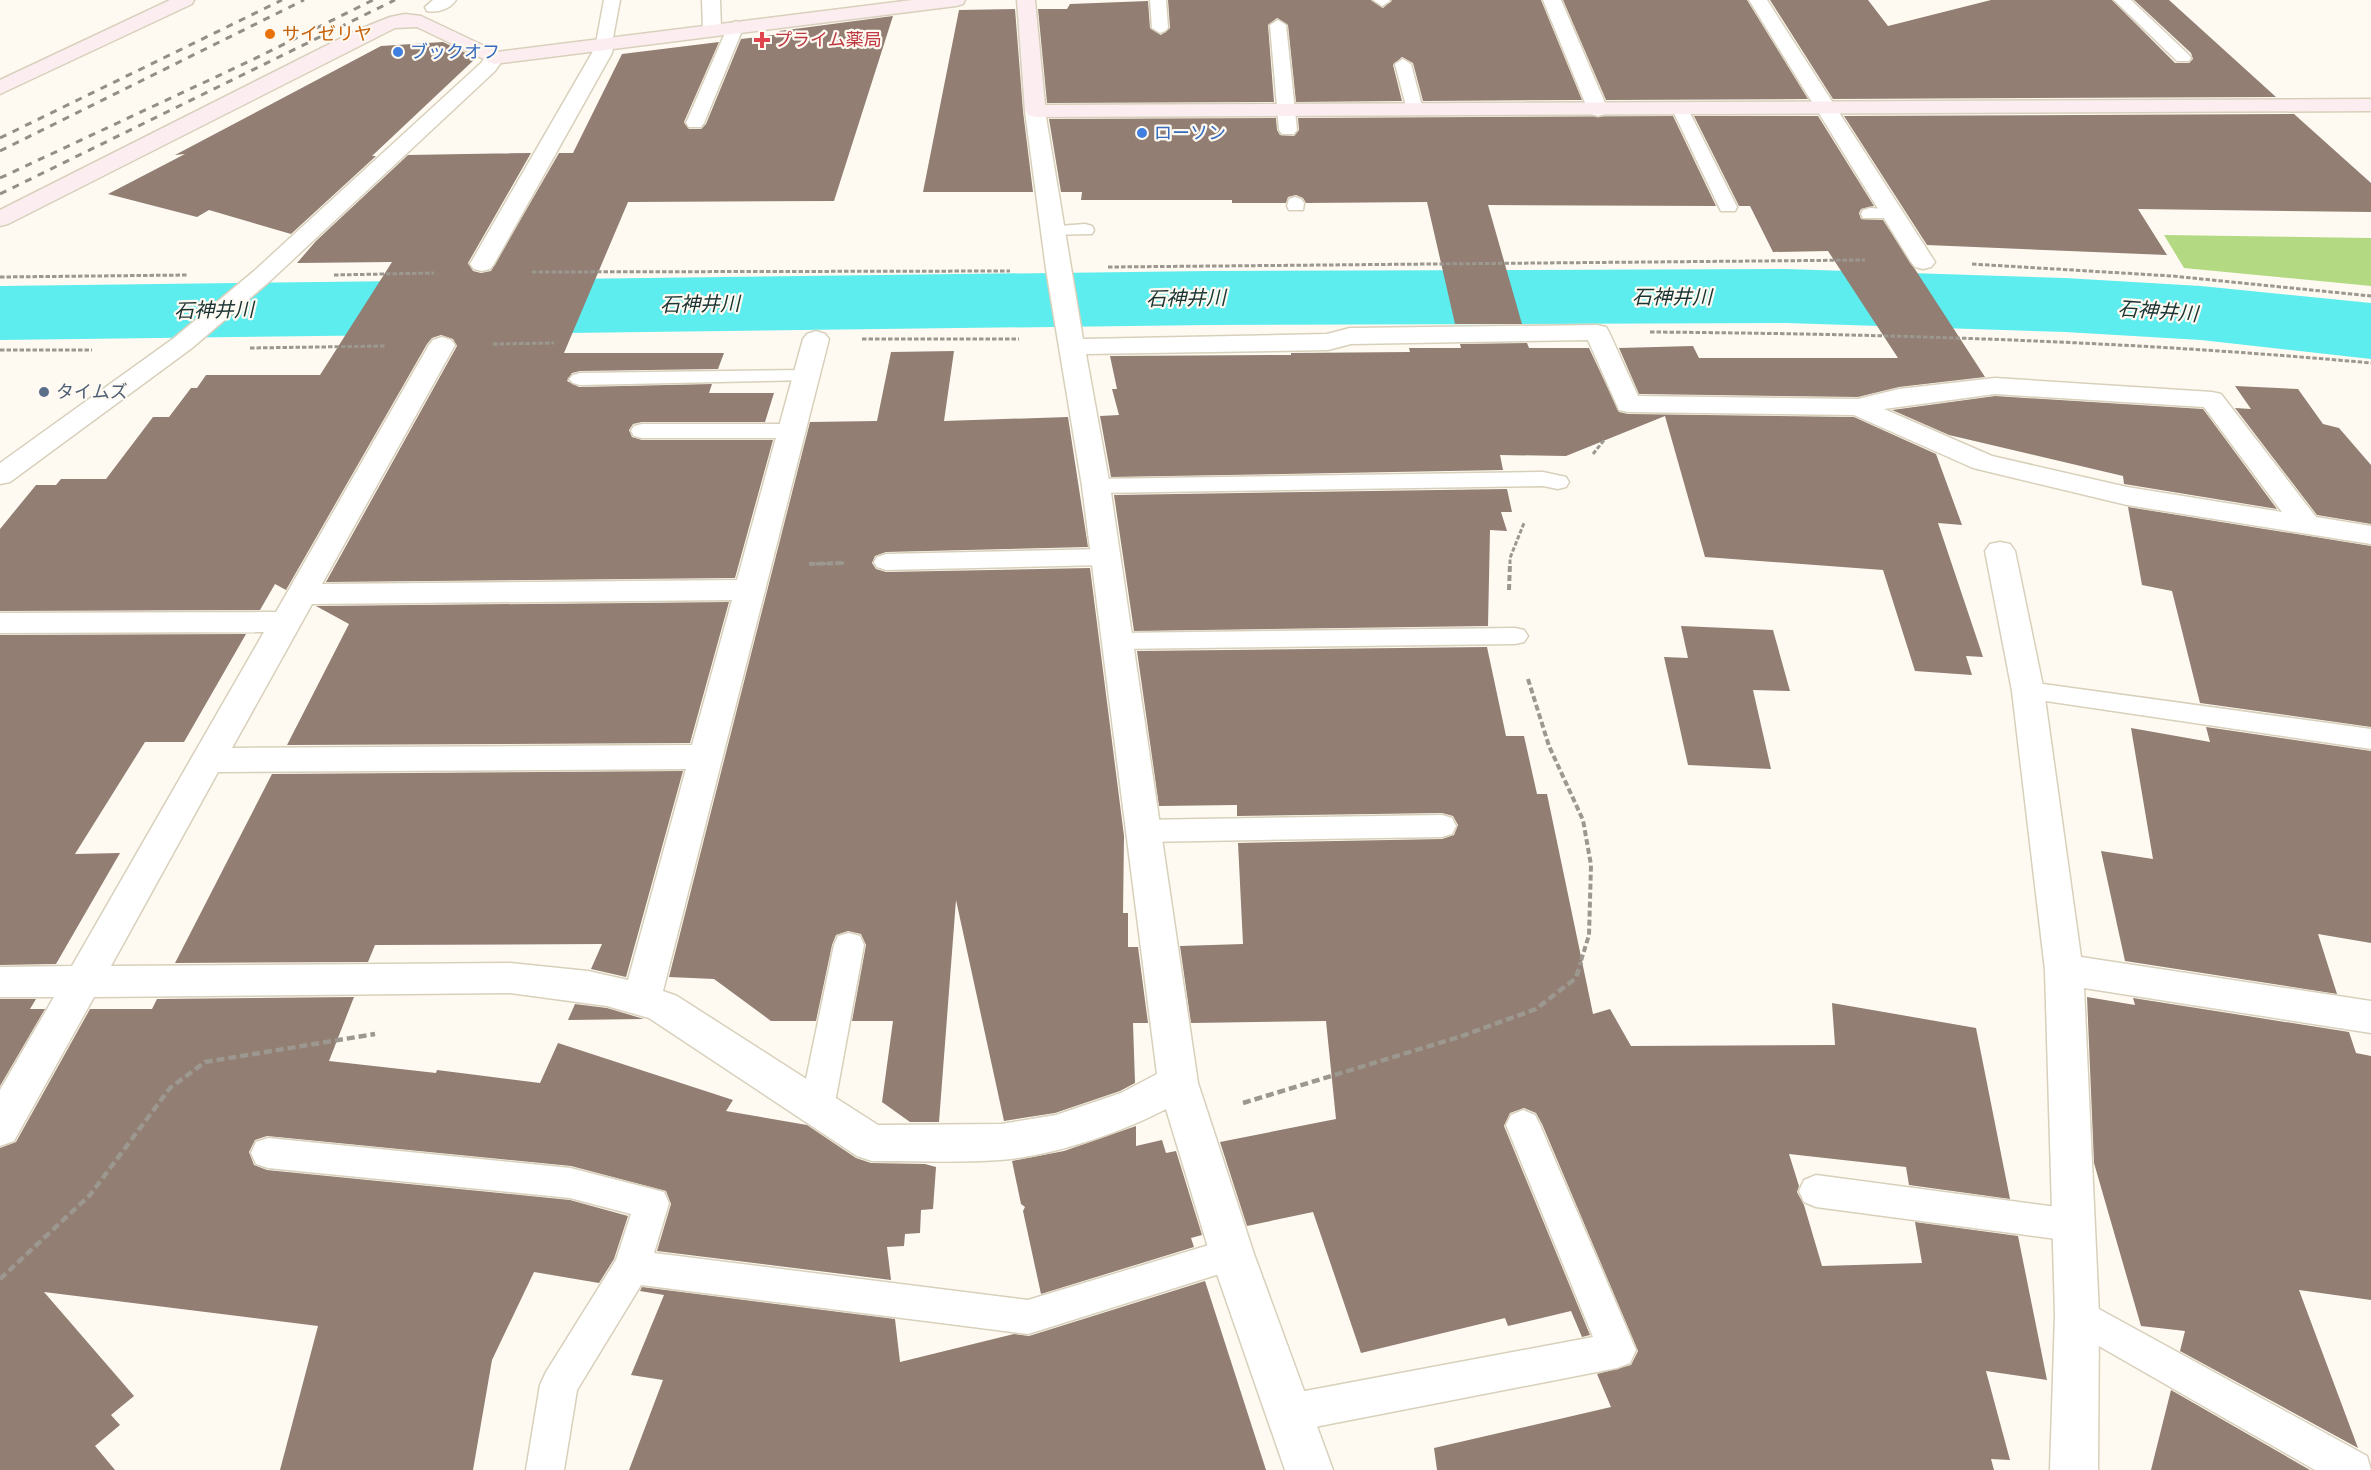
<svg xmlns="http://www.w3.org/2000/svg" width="2371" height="1470" viewBox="0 0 2371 1470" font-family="Cabin,'Noto Sans JP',sans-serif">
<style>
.green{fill:#b3da83}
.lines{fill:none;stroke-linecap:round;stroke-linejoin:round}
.river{fill:#5dedee;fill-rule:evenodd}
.building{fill:#927e72}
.lane-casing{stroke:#d8d0bb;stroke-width:3}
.street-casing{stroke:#d8d0bb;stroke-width:3}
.secondary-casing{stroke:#d8d0bb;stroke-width:3}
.path-far2{stroke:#9c9890;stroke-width:3;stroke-dasharray:4.5 2;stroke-linecap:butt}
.path-far1{stroke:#9c9890;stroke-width:4;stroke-dasharray:6 3;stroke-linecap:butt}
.path{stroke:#9c9890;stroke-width:4.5;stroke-dasharray:8 4;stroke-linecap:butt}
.lane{fill:#fff;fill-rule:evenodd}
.street{fill:#fff;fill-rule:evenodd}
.secondary{fill:#fcedf0;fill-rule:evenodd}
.rail{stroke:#928f86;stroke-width:3;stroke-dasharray:7 7;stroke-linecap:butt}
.food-dot{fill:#e8710a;stroke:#fefaf2;stroke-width:2}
.health-dot{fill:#e0444e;stroke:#fefaf2;stroke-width:2}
.shop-dot{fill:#3f7fe0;stroke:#fefaf2;stroke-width:2}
.service-dot{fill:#5c6f8a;stroke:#fefaf2;stroke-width:2}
.labels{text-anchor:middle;stroke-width:4.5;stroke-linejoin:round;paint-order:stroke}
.far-food-label{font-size:18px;fill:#c56008;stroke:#fefaf2;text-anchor:start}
.far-health-label{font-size:18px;fill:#be3a42;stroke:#fefaf2;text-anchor:start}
.far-shop-label{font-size:18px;fill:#366cbe;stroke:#fefaf2;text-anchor:start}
.far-service-label{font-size:18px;fill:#4e5e75;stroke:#fefaf2;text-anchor:start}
.far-water-label{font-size:20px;font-style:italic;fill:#1b3433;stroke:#fefaf2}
</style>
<rect width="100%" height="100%" fill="#fefaf2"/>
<path class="green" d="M2164,235L2371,238V286L2184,268Z"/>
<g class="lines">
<path class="river" d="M1786,269L2065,278L2201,286L2371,303V359L2201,340L2065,332L1786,323L1208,325L0,340V286L1208,271Z"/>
</g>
<g class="building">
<path d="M1168,0H1371L1383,8L1392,0H1541L1582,100L1423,101L1413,63L1402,57L1393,65L1402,101L1296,102L1288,25L1277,18L1268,25L1274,102L1047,103L1038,9H1067L1070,4L1148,1L1150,28L1161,35L1170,28Z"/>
<path d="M1563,0H1747L1808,99L1606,100Z"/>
<path d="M1770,0H1868L1888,26L1991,0H2112L2175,63H2189L2193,59L2191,53L2134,0H2169L2276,97L1833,99Z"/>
<path d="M1015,9L1023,111L1033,192H923L959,10Z"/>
<path d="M893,16L834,201L628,202L564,353H724L718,369L580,371L572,373L567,381L579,387L712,384L709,393H774L765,422H642L633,424L629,430L632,437L642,440H773L735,578L326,582L457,346L453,339L441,335L432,338L427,344L286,590L275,584L260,610L0,611V529L36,485H56L61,479H106L153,417H169L191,388H197L206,375H320L392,262L297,263L316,241L408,155L531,153L468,263L473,271L481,273L491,271L559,153H573L622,54L719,42L684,122L689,129H701L706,124L741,39L781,34L779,31Z"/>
<path d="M443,42L476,58L372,156H376L291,234L209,210L197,217L108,194L185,154L175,155L381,46Z"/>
<path d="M2294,114L2371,183V212L2138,209L2167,255L1927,245L1844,116Z"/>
<path d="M1673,116L1716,206L1488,205L1522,324H1455L1427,202L1306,203L1303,198L1296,195L1288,197L1286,203H1232V200H1081L1082,192H1061L1049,119L1276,118L1277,130L1280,135L1294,136L1299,130L1298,118Z"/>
<path d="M1694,116H1818L1874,206L1861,209L1859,213L1861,219L1883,220L1985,377L1899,387L1858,397L1639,394L1619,348L1693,346L1699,358H1898L1828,251L1773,252L1750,206H1739Z"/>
<path d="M1527,343L1529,348H1589L1619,412L1628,414L1854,417L1936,454L1962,525L1938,523L1983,657L1966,656L1972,675L1915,671L1883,570L1705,557L1665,416L1566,456L1500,455L1503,470L1111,477L1100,416L1119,415L1112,389H1117L1110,356L1291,355V353L1410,352L1409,348H1461L1460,344Z"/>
<path d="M954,351L944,421L1068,417L1088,547L886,552L875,556L872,563L876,569L886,572L1090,568L1124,836L1123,913H1128V947H1138L1148,1023H1133L1135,1083L1120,1091L1055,1113L1004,1121L956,900L939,1122H910L882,1102L893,1021H852L866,945L861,934L848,931L836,935L832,945L816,1021H771L714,979L669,977L810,422L877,421L891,352Z"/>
<path d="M2235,386L2298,389L2323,424L2339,428L2371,465V524L2317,515L2235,408L2251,409Z"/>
<path d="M1995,396L2203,409L2277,509L2124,484L2123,476L1949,435L1892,410Z"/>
<path d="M1507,489L1512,512H1501L1507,531L1490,530L1488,626L1134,631L1114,495Z"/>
<path d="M2128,507L2371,546V727L2200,703L2172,591L2142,585Z"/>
<path d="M729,602L690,743L287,745L349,624L316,606Z"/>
<path d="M1681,626L1773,630L1790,691L1753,690L1771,769L1688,765L1664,657L1688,658Z"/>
<path d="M246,634L184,742H145L75,854L120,853L56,964L0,965V635Z"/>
<path d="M1487,647L1506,736H1524L1537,794H1547L1593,1014L1610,1009L1631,1046L1835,1045L1832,1003L1976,1028L2010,1199L1909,1185L1906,1167L1789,1154L1799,1186L1797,1192L1804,1205L1822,1266L1922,1263L1915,1222L2018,1236L2047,1380L1986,1371L2010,1460L1991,1459L1994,1470H1437L1434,1448L1611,1407L1597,1374L1631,1365L1638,1351L1542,1124L1536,1113L1524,1108L1510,1113L1504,1126L1590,1335L1582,1337L1571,1311L1508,1326L1505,1318L1361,1353L1313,1212L1247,1226L1220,1142L1336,1119L1326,1021L1191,1023L1180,946L1243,944L1238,843L1442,839L1454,835L1458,825L1453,816L1442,813L1237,816V805L1159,806L1137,651Z"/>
<path d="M2206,727L2371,751V943L2318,934L2337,994L2125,961L2101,851L2153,859L2131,728L2210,742Z"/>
<path d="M683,771L626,977L591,969L602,944L375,945L368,962L175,963L272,774Z"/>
<path d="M354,997L329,1061L436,1073L437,1070L540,1083L558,1043L733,1100L726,1111L807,1125L856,1158L871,1163L925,1164L936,1167L933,1209L921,1210L920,1233L905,1234L904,1246L887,1247L891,1280L657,1251L671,1204L666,1191L571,1166L267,1136L255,1140L249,1152L254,1165L267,1170L570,1200L628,1216L614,1259L599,1283L534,1272L492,1360L473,1470H280L318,1326L44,1292L134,1396L111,1415L120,1425L95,1446L115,1470H0V1148L16,1142L90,1009H152L157,999Z"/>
<path d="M2087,997L2135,1005L2133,998L2349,1032L2356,1053L2371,1056V1300L2299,1290L2358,1448L2180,1351L2185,1331L2141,1326L2094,1163Z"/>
<path d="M0,999H36L30,1009H45L0,1086Z"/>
<path d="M575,1004L607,1008L644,1019L568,1020Z"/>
<path d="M1136,1126V1146L1162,1140L1166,1153L1176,1151L1202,1235L1191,1238L1194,1247L1041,1294L1023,1211L1025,1207L1021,1204L1012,1161L1064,1151Z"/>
<path d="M1205,1281L1266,1470H629L663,1380L631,1375L664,1295L640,1291L642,1287L895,1319L900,1362L1014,1334L1029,1336Z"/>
<path d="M2171,1390L2310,1470H2151Z"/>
</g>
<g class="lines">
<defs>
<g id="lane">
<path d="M604,0H620L612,43L604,48L596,43Z"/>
<path d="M1150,0H1166L1168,28L1165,31L1160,33L1152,28Z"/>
<path d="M1373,0H1389L1390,1L1382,6Z"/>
<path d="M2114,0H2131L2189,55L2191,58L2189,61H2177Z"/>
<path d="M1278,20L1286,25L1297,130L1294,134H1282L1279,130L1270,25Z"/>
<path d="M736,21L744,26L704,123L701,127H689L686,123L728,26Z"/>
<path d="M1403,59L1411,64L1423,110L1421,114H1409L1407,110L1395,64Z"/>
<path d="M1680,104L1688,109L1737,207L1735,211H1721L1719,207L1672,109Z"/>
<path d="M1295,197L1301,199L1304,203L1303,210H1289L1287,206L1289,199Z"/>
<path d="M1870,208L1899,210L1901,214L1899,218H1863L1861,214L1863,210Z"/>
<path d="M1085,224L1092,226L1094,230L1092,234L1046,235L1044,231L1046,227Z"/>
<path d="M806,370L813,372L817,376L813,380L580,385L573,383L569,379L573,375L580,373Z"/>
<path d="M642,424H792L800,426L803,431L800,436L792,438H642L634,436L631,431L634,426Z"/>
<path d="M1543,472L1566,477L1569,482L1566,487L1558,489L1543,486L1096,493L1088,491L1085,486L1088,481L1096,479Z"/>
<path d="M1105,549L1114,552L1117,557L1114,562L1105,565L886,570L877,567L874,562L877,557L886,554Z"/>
<path d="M1515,628L1524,630L1528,636L1524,642L1515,644L1117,649L1108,647L1104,641L1108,635L1117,633Z"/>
<path d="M2028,682L2371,729V749L2019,697L2015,691L2019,685Z"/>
<path d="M1442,815L1452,818L1456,826L1452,834L1442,837L1142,842L1132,839L1128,831L1132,823L1142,820Z"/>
<path d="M849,933L860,936L864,945L834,1108L829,1118L817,1122L805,1118L800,1108L834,945L838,936Z"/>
<path d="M1523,1110L1535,1115L1540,1125L1636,1350L1630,1363L1617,1368L1289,1432L1276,1426L1270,1413L1276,1400L1289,1394L1593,1337L1506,1125L1511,1115Z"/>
<path d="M268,1138L570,1168L664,1192L669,1203L654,1253L1028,1300L1232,1238L1245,1242L1250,1254L1245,1266L1232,1270L1028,1334L641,1285L577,1390L564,1470H526L540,1385L546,1372L616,1260L631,1214L570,1198L268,1168L256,1164L251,1153L256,1142Z"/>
<path d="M1816,1175L2072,1209L2084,1214L2089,1225L2084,1236L2072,1241L1816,1207L1804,1202L1799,1191L1804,1180Z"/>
<path d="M2077,1297L2367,1456L2371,1470H2315L2064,1326L2059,1314L2064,1302Z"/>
</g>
<g id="street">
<path d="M433,0H456C450,9 438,13 427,11L425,7Z"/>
<path d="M702,0H720L721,29L719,33H705L703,29Z"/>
<path d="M1543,0H1561L1608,110L1605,114L1598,116L1591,114L1588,110Z"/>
<path d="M1749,0H1767L1935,262L1931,267L1923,269L1915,267L1911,262Z"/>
<path d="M604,37L611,39L614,43L612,53L494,264L490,269L482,271L474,269L470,264L592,53L597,39Z"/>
<path d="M494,52L501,54L504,58L495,71L270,281L192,348L10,482L0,484V463L174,338L254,271L481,63L487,54Z"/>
<path d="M1035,105L1042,107L1045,111L1083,339L1327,334L1350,328L1597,325L1606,327L1609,332L1638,396L1858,399L1899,389L1995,378L2212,392L2221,394L2316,517L2371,526V544L2127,505L1973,468L1854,415L1628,412L1619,410L1588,340L1351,344L1328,350L1086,354L1110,486L1198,1083L1254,1254L1333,1470H1285L1210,1254L1166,1109C1121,1133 1052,1156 1000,1160C958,1163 914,1161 872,1161L857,1156L649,1018L607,1006L510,993L94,997L14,1141L0,1146V1090L54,997H0V967L72,966L264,632L0,633V613L276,612L429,345L433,340L442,337L451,340L455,345L322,584L737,580L803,339L807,334L816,331L825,334L829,339L663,991L677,996L878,1125L1001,1124L1056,1115L1121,1093L1157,1074L1082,486L1046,269L1025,111L1028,107ZM1995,394L2204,407L2282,512L2127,487L1992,456L1884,409ZM732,600L692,745L232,748L312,604ZM686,769L628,980L588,971L510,963L111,966L218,772Z"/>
<path d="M2000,542L2010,544L2015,551L2044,691L2081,957L2371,1001V1033L2084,988L2099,1314L2098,1470H2050L2055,1314L2045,970L2012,691L1985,551L1990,544Z"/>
</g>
<g id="secondary">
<path d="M170,0H194L192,4L0,94V80Z"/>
<path d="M912,0H965L963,4L956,6L494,64L417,27L395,28L8,224L0,226V210L355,31L390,17L405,14L421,16L497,52Z"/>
<path d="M1017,0H1035L1045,105L2371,99V111L1035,117L1028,115L1025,111Z"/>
</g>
</defs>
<use href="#lane" class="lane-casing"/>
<use href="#street" class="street-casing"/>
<use href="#secondary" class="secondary-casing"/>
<g class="path-far2">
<path d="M1972,264L2172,276L2371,296"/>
<path d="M1108,267L1865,260"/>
<path d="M532,272L1010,271"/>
<path d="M334,275L434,273"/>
<path d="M0,277L188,275"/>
<path d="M1650,332C1891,334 2131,341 2371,363"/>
<path d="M862,339H1019"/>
<path d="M493,344L554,343"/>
<path d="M250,348L386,346"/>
<path d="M0,350H92"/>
<path d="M1593,454L1605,439"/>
<path d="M809,564L844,563"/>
<path d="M1510,564V558L1524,523"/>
</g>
<g class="path-far1">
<path d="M809,564L844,563"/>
<path d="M1509,590L1510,563"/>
<path d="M1528,679L1549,746L1583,820L1591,865L1589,935L1580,964"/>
</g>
<g class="path">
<path d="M1243,1103L1459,1037L1536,1009L1576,978L1581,962"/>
<path d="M0,1279L90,1195L170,1088L205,1062L375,1034"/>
</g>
<use href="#lane" class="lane"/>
<use href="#street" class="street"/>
<use href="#secondary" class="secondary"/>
<g class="rail">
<path d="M0,138L282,0"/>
<path d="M0,151L304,0"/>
<path d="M0,178L252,60L373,0"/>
<path d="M0,194L395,0"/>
</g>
</g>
<circle class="food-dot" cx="270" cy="34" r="6"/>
<path class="health-dot" d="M759 31h6v6h6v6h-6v6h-6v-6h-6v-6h6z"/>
<g class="shop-dot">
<circle cx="398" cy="52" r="6"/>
<circle cx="1142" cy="133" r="6"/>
</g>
<circle class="service-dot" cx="44" cy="392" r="6"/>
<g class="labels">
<g class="far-food-label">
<text x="282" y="40">サイゼリヤ</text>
</g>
<g class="far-health-label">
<text x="774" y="46">プライム薬局</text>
</g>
<g class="far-shop-label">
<text x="410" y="58">ブックオフ</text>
<text x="1154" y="139">ローソン</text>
</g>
<g class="far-service-label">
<text x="56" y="398">タイムズ</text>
</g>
<g class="far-water-label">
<text x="1672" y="304">石神井川</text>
<text transform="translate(1186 298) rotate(-1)" y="7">石神井川</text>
<text transform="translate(700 304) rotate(-1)" y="7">石神井川</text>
<text transform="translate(214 310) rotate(-1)" y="7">石神井川</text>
<text transform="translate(2158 311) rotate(4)" y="7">石神井川</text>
</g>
</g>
</svg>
